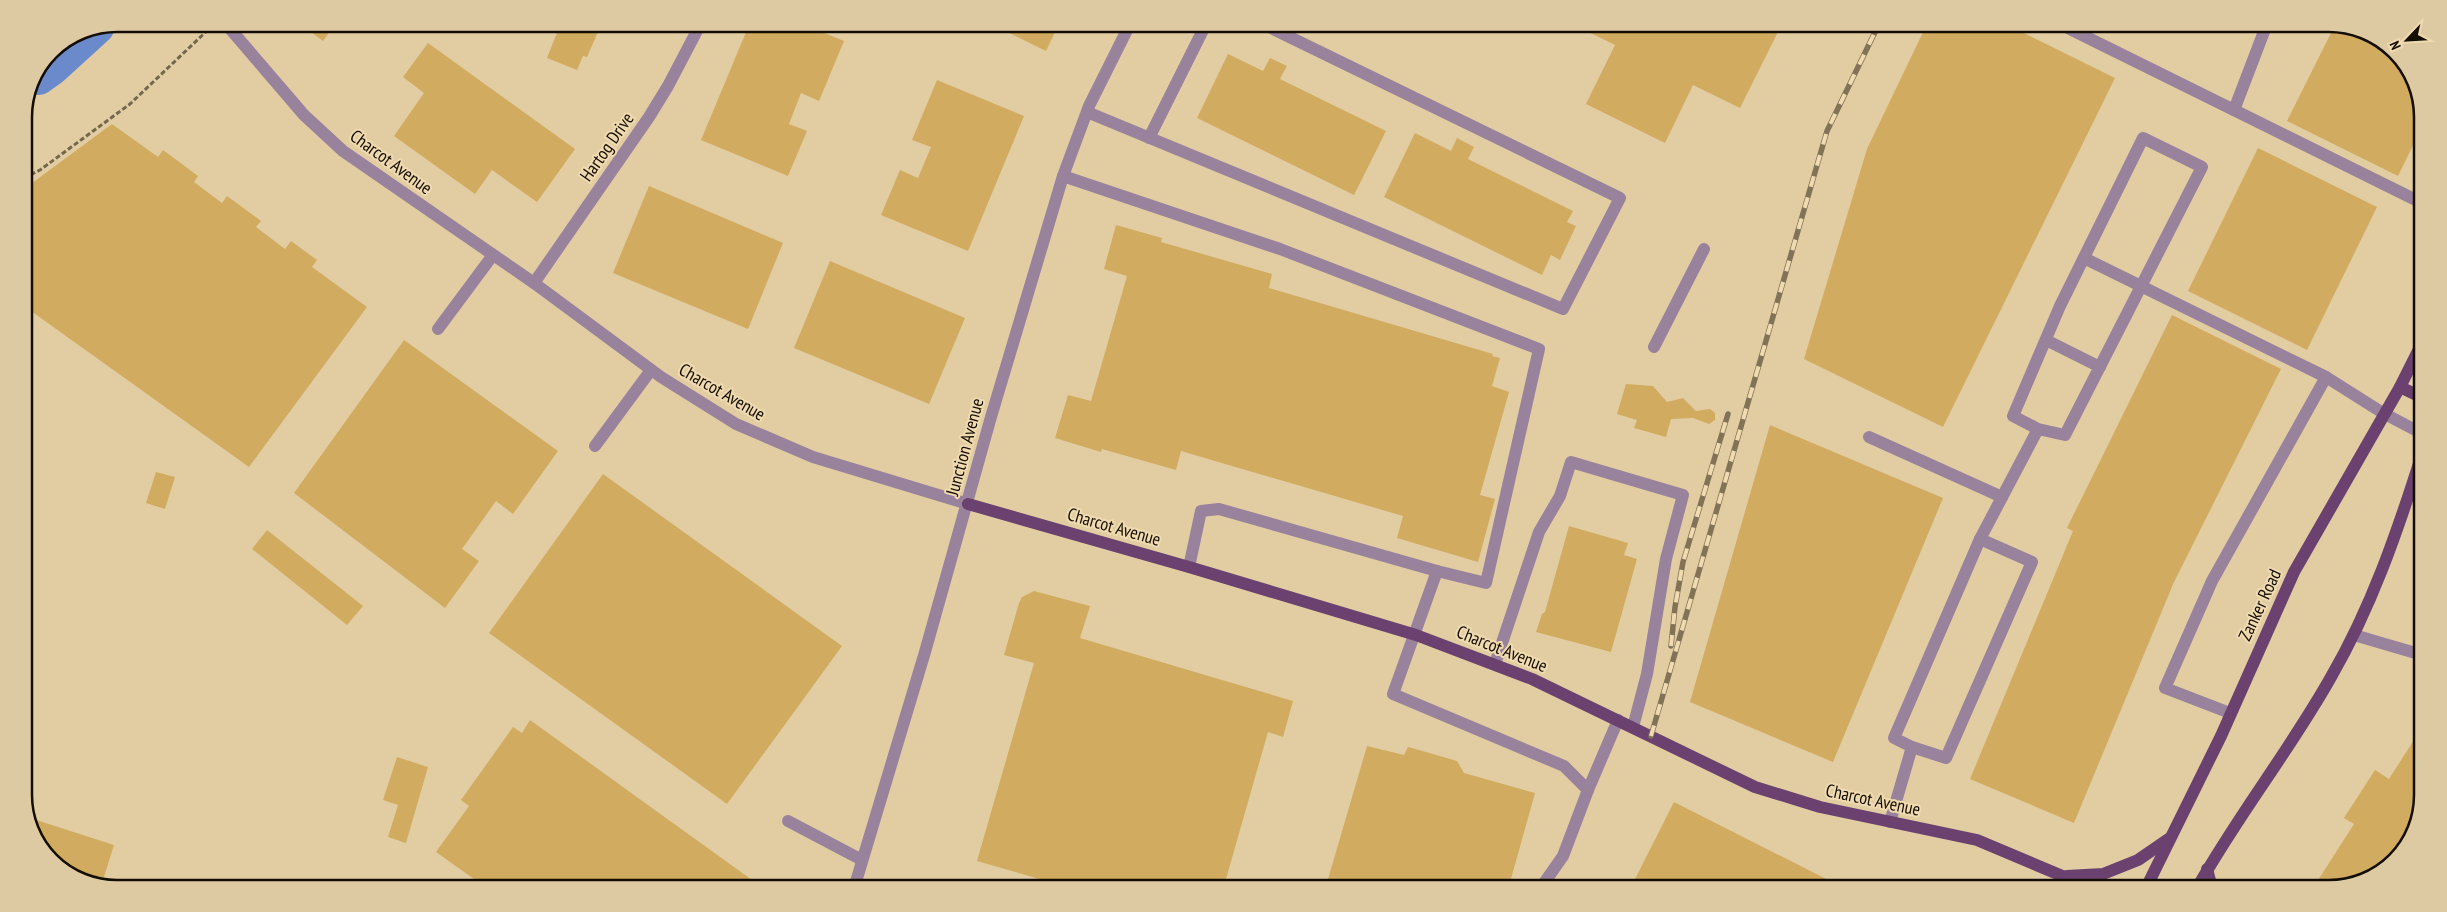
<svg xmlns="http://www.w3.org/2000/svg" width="2447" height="912" viewBox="0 0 2447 912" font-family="'PT Sans Narrow',sans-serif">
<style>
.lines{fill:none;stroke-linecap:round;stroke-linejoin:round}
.river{stroke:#6a8acb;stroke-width:32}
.building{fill:#d1ab5f}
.path{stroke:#75674d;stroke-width:3;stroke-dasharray:5 2.5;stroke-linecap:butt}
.minor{stroke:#99829c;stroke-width:12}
.major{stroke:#6a416f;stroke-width:12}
.rail-casing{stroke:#827357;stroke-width:5.5}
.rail{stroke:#f0dab0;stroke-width:4;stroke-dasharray:11;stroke-linecap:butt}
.labels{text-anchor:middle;stroke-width:4;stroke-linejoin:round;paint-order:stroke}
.street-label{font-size:18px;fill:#140d01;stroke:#f0dab0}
.rim{fill:none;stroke:#140d01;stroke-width:2.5}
</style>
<rect width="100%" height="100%" fill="#e2cda3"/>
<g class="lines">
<path class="river" d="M39,79L53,69L98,28"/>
</g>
<g class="building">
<path d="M300,24H335L323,41Z"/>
<path d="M560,25H601L587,57L583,56L577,70L547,58Z"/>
<path d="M749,25H805L844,41L819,101L801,93L789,124L807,131L788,176L701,140Z"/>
<path d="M995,26H1058L1046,51Z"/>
<path d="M1578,27L1780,28L1740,108L1693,85L1665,143L1586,104L1615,45Z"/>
<path d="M1925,28H2014L2115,78L1943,427L1804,359L1867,149Z"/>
<path d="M2333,29H2360L2404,61L2423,111V125L2398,176L2287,121Z"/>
<path d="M428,43L575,149L537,202L492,170L475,194L394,136L424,93L403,77Z"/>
<path d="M1228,54L1263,71L1270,58L1287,66L1280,79L1386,131L1354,195L1197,118Z"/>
<path d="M937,80L1024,116L968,251L881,215L900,170L918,178L931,147L912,140Z"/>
<path d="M112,124L158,157L163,150L198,176L194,182L222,203L227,196L261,221L256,227L285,249L291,241L317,260L312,267L367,307L249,467L24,306V189Z"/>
<path d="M1415,133L1451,151L1457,138L1474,147L1468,159L1573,211L1567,222L1576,226L1560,260L1551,255L1542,275L1384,197Z"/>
<path d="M2258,148L2377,207L2307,350L2188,291Z"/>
<path d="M649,186L783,243L748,329L613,273Z"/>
<path d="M1116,225L1162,238L1161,242L1272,274L1269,288L1493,354L1492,356L1500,358L1492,386L1509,392L1480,495L1495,499L1478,562L1397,538L1403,516L1181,451L1176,470L1102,449L1101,452L1055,438L1068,395L1091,401L1127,276L1104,269Z"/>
<path d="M830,261L965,318L929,404L794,348Z"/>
<path d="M2172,315L2281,369L2174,582L2074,823L1970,779L2073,531L2067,528Z"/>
<path d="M404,340L558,451L513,514L496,501L462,549L479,561L445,608L294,493Z"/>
<path d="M1626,384L1653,386L1667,402L1683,398L1696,411L1710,409L1715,413V420L1709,424L1693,418L1671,419L1666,437L1634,428L1637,420L1617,414Z"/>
<path d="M1770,425L1943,498L1833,762L1690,702Z"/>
<path d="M156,472L175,477L165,509L146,503Z"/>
<path d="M603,474L842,646L727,804L489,633Z"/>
<path d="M1569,526L1628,543L1624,555L1637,559L1611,652L1536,632L1542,614L1545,612Z"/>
<path d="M267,530L363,606L347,625L252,549Z"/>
<path d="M1034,591L1090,606L1080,638L1293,701L1283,737L1268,732L1224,886L1060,885L977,861L1034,663L1004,655L1019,603L1022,597Z"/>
<path d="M530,720L759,885L481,884L436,852L469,806L461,800L513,727L522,733Z"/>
<path d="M2419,732L2418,825L2386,869L2330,888H2313L2354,824L2344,818L2375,770L2389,779Z"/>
<path d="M1367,746L1404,755L1408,747L1412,748L1457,761L1464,773L1535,793L1509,886H1326Z"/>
<path d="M397,757L428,767L406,843L388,837L398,805L383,800Z"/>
<path d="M1674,802L1842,887H1631Z"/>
<path d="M30,818L114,845L102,883H87L43,851Z"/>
</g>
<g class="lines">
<path class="path" d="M24,178L40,170L130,104L212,26"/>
<g class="minor">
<path d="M226,24L304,115L343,151L534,283L661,377L736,424L813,457L968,504"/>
<path d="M2068,28L2422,203"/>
<path d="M2234,110L2265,29"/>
<path d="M1087,112L1563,309L1620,198L1267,26"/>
<path d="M1149,138L1205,26"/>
<path d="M1063,176L1280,249L1539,349L1486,583L1437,571L1219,509L1201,511L1189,567"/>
<path d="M2084,258L2326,377L2383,413L2421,433"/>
<path d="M534,283L649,117L668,86L700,25"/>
<path d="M438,329L493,255"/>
<path d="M2046,340L2100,367"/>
<path d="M1654,347L1704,249"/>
<path d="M1869,437L2002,497"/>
<path d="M595,446L651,370"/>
<path d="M1437,571L1393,694L1564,766L1588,790L1563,856L1542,886"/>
<path d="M2354,635L2419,654"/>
<path d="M1495,664L1539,532L1560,496L1571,462L1683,495L1666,559L1647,674L1633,727"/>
<path d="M2230,713L2165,688L2212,581L2326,377"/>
<path d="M1912,747L1894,738L1980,539"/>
<path d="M1588,790L1618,720"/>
<path d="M788,821L862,860"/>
<path d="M1890,822L1912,747L1946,758L2032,562L1980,539L2038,429L2013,416L2060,306L2143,138L2202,167L2065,435L2038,429"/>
<path d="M855,885L925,652L991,417L1063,176L1089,106L1129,26"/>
</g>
<g class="major">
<path d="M2400,387L2421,397"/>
<path d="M968,504L1189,567L1416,635L1532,679L1755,787L1820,807L1977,840L2091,888"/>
<path d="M2207,869L2212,888"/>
<path d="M2067,876L2103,874L2138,860L2170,838"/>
<path d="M2146,888L2221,736L2294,572L2400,387L2421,345"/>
<path d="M2197,888C2238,815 2290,750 2331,677C2371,608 2397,533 2421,457"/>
</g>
<defs>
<g id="rail">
<path d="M1671,646L1675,607L1683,562L1728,414"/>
<path d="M1651,736L1827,131L1877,28"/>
</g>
</defs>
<use href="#rail" class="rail-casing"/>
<use href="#rail" class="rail"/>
</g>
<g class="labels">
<g class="street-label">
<text transform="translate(607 147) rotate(-55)" y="6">Hartog Drive</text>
<text transform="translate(391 162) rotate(36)" y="6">Charcot Avenue</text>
<text transform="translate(722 392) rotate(30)" y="6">Charcot Avenue</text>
<text transform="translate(965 447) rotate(-75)" y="6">Junction Avenue</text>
<text transform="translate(1114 527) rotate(16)" y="6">Charcot Avenue</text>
<text transform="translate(2260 605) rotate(-65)" y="6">Zanker Road</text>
<text transform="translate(1502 649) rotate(22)" y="6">Charcot Avenue</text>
<text transform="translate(1873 800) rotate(12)" y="6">Charcot Avenue</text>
</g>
</g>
<path d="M0 0H2447V912H0ZM117 32H2329A85 85 0 0 1 2414 117V795A85 85 0 0 1 2329 880H117A85 85 0 0 1 32 795V117A85 85 0 0 1 117 32Z" fill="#decaa2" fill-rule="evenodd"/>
<path class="rim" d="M117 32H2329A85 85 0 0 1 2414 117V795A85 85 0 0 1 2329 880H117A85 85 0 0 1 32 795V117A85 85 0 0 1 117 32Z"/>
<g transform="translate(2407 40) rotate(245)" stroke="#f0dab0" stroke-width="4" paint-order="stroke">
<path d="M0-4L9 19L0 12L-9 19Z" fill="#140d01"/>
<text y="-8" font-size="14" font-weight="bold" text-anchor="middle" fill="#140d01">N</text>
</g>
</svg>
